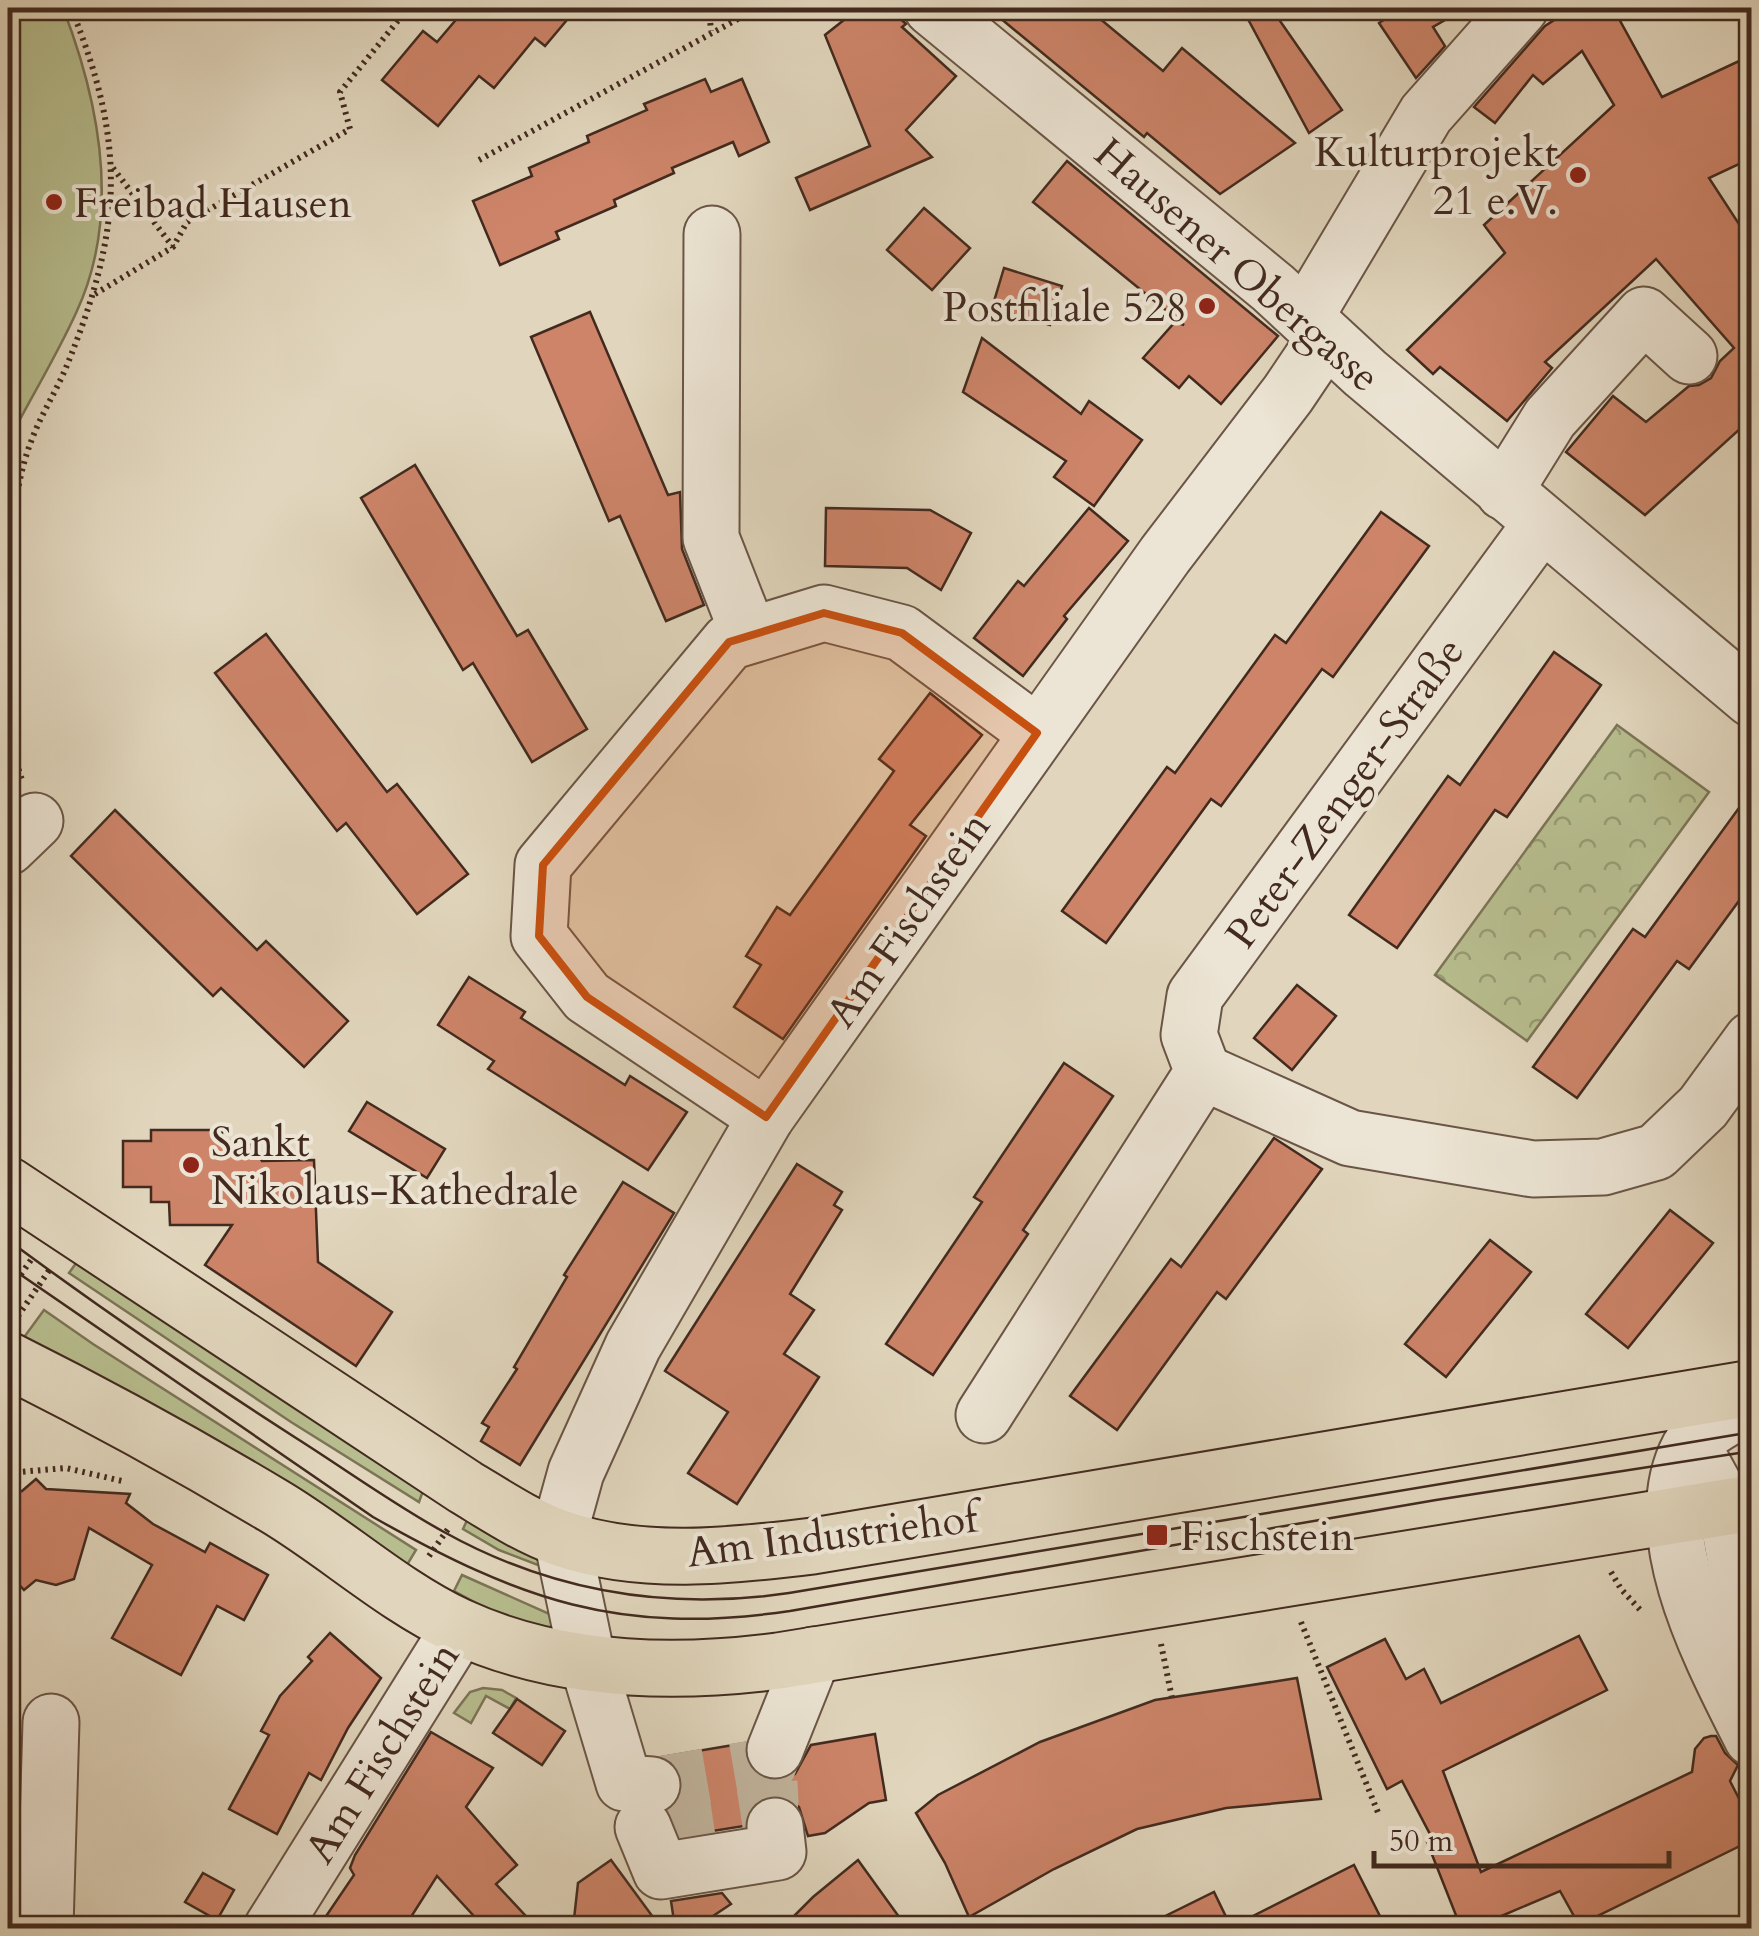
<svg xmlns="http://www.w3.org/2000/svg" width="1759" height="1936" viewBox="0 0 1759 1936" font-family="Cardo,serif">
<style>
.green{fill:#b7bd8e;stroke:#7c7456;stroke-width:2.5}
.park{fill:url(#park-crowns);stroke:#7c7456;stroke-width:2.5}
.building{fill:#cd8469;stroke:#422a1f;stroke-width:2.5}
.lines{fill:none;stroke-linecap:round;stroke-linejoin:round}
.minor-tunnel{stroke:#c1b49d;stroke-width:55;stroke-dasharray:55 28;stroke-linecap:butt}
.minor-casing{stroke:#6a5546;stroke-width:59}
.major-casing{stroke:#422a1f;stroke-width:59}
.path{stroke:#422a1f;stroke-width:6;stroke-dasharray:2.5 5;stroke-linecap:butt}
.minor{stroke:#ece4d4;stroke-width:55}
.major{stroke:#e1d6bd;stroke-width:55}
.tram{stroke:#422a1f;stroke-width:2.5}
.marked{fill:#c75010;fill-opacity:0.2;stroke:#c75010;stroke-width:8;stroke-linejoin:round}
.poi-dot{fill:#8f2418;stroke:#ece4d4;stroke-width:4}
.labels{text-anchor:middle;stroke-width:8;stroke-linejoin:round;paint-order:stroke}
.poi-label{font-size:42px;fill:#422a1f;stroke:#ece4d4;text-anchor:start}
.street-label{font-size:42px;fill:#422a1f;stroke:#ece4d4}
</style>
<defs>
<pattern id="park-crowns" width="20" height="18" patternUnits="userSpaceOnUse" patternTransform="scale(2.5)"><rect width="20" height="18" fill="#b7bd8e"/><path d="M2 6a3 3 0 1 1 6 0M12 15a3 3 0 1 1 6 0" fill="none" stroke="#969a73"/></pattern>
</defs>
<rect width="100%" height="100%" fill="#e1d6bd"/>
<filter id="stains"><feTurbulence type="fractalNoise" baseFrequency=".002" numOctaves="4"/><feColorMatrix values="0 0 0 0 .2 0 0 0 0 .09 0 0 0 0 .02 0 0 0 .5 -.17"/></filter>
<radialGradient id="worn" r=".72"><stop offset=".6" stop-color="#630" stop-opacity="0"/><stop offset="1" stop-color="#630" stop-opacity=".3"/></radialGradient>
<g class="green">
<path d="M8,8H63C100,104 122,215 76,313C56,357 30,399 8,442Z"/>
<path d="M79,1259L424,1488L419,1502L291,1422L69,1273Z"/>
<path d="M44,1310L93,1344L416,1550L407,1565L22,1340Z"/>
<path d="M469,1516L557,1562L556,1572L499,1550L463,1529Z"/>
<path d="M462,1575L554,1616L552,1633L495,1613L454,1591Z"/>
<path d="M483,1688L502,1690L516,1698L510,1709L486,1696L471,1723L454,1713L470,1692Z"/>
</g>
<path class="park" d="M1617,725L1709,792L1527,1041L1435,975Z"/>
<g class="building">
<path d="M466,8H577L545,46L535,38L494,88L479,76L438,126L382,80L423,31L437,42Z"/>
<path d="M859,8H889L906,24L902,27L956,76L906,130L932,157L810,210L796,178L870,146L825,35Z"/>
<path d="M988,8H1087L1163,71L1182,48L1295,143L1220,194L1147,133L1144,137Z"/>
<path d="M1242,8H1271L1342,110L1309,133Z"/>
<path d="M1402,8H1466L1433,27L1445,46L1416,78L1379,23Z"/>
<path d="M1573,8H1613L1662,97L1752,55V158L1709,178L1752,244V418L1645,515L1566,452L1613,396L1646,422L1689,386L1699,385L1711,378L1720,361L1734,348L1656,259L1545,362L1552,368L1507,421L1440,367L1433,374L1407,350L1505,253L1484,225L1614,105L1582,51L1543,84L1533,75L1495,123L1474,107L1545,26Z"/>
<path d="M705,79L711,92L742,79L769,142L739,156L733,142L672,168L674,173L614,200L616,206L556,232L559,239L500,265L473,201L532,176L529,168L589,142L587,136L647,110L644,104Z"/>
<path d="M1067,161L1278,336L1221,404L1189,376L1179,388L1143,358L1175,322L1184,325L1033,202Z"/>
<path d="M924,208L970,248L932,290L887,250Z"/>
<path d="M1004,268L1062,286L1050,325L992,308Z"/>
<path d="M590,312L668,495L680,492L682,549L704,605L666,621L620,516L609,521L531,337Z"/>
<path d="M982,338L1081,414L1089,401L1142,440L1094,506L1054,477L1066,461L963,392Z"/>
<path d="M415,465L517,636L528,630L587,729L532,762L473,663L463,670L361,498Z"/>
<path d="M826,508L930,510L971,533L941,590L907,568L825,566Z"/>
<path d="M1089,508L1128,541L1064,616L1067,619L1023,676L974,638L1018,581L1024,586Z"/>
<path d="M1381,512L1429,546L1333,677L1322,669L1221,806L1211,799L1106,943L1062,911L1167,767L1175,773L1275,635L1286,643Z"/>
<path d="M266,634L387,792L397,784L468,874L417,914L346,823L337,831L215,673Z"/>
<path d="M1554,652L1601,685L1507,817L1495,810L1397,948L1349,915L1448,776L1460,785Z"/>
<path d="M930,693L982,735L910,825L926,836L783,1039L734,1007L761,965L746,956L777,907L790,915L894,771L879,759Z"/>
<path d="M1752,790V883L1689,969L1677,961L1577,1098L1533,1067L1633,929L1645,937Z"/>
<path d="M115,810L257,950L266,941L348,1021L304,1067L221,988L213,996L71,856Z"/>
<path d="M469,977L525,1012L521,1018L625,1085L630,1076L687,1112L648,1170L488,1069L494,1061L438,1025Z"/>
<path d="M1297,985L1336,1016L1292,1070L1254,1038Z"/>
<path d="M1064,1063L1113,1096L1023,1230L1028,1234L933,1375L886,1344L982,1202L974,1197Z"/>
<path d="M367,1102L445,1149L427,1178L349,1131Z"/>
<path d="M151,1130H222V1141H249L262,1161L314,1160L318,1262L392,1312L356,1366L205,1265L232,1225H170L169,1202H151V1187H123V1141H151Z"/>
<path d="M1274,1138L1322,1169L1226,1299L1217,1292L1117,1430L1070,1396L1171,1259L1181,1267Z"/>
<path d="M797,1164L842,1192L834,1205L842,1210L790,1294L814,1310L784,1354L819,1377L737,1504L688,1473L728,1412L665,1371Z"/>
<path d="M623,1182L674,1213L520,1465L481,1441L489,1427L482,1423L517,1369L514,1367L567,1277L564,1275Z"/>
<path d="M1670,1210L1713,1243L1628,1348L1586,1314Z"/>
<path d="M1490,1240L1531,1272L1446,1377L1405,1344Z"/>
<path d="M36,1479L46,1489L130,1494L126,1503L153,1524L205,1552L210,1543L268,1575L244,1620L217,1606L181,1675L112,1638L152,1565L89,1528L74,1579L56,1585L36,1580L24,1590L8,1572V1494L22,1491Z"/>
<path d="M330,1633L381,1678L348,1728L321,1780L309,1773L277,1834L229,1809L269,1735L261,1731L280,1696L312,1661L308,1657Z"/>
<path d="M1579,1636L1607,1690L1443,1771L1481,1872L1692,1772L1695,1749L1704,1738L1711,1736H1716L1725,1753L1738,1765L1730,1781L1752,1824V1840L1579,1925L1560,1891L1499,1917L1503,1928H1461L1427,1842L1432,1838L1402,1781L1387,1789L1327,1667L1385,1639L1406,1679L1424,1669L1441,1703Z"/>
<path d="M1297,1678L1321,1799L1226,1808L1137,1829L1054,1869L969,1917L945,1863L916,1813L938,1795L1040,1742L1155,1700Z"/>
<path d="M517,1699L565,1731L542,1765L493,1733Z"/>
<path d="M431,1732L493,1768L466,1807L517,1865L496,1884L537,1928H485L437,1876L404,1928H318L354,1875L350,1868L355,1855Z"/>
<path d="M875,1734L886,1800L869,1803L825,1833L808,1836L799,1807L786,1797L772,1795L756,1802L747,1813L744,1826L681,1836L669,1811L678,1802L683,1786L680,1771L662,1757L745,1743L744,1755L751,1770L764,1779L778,1781L795,1774L811,1745Z"/>
<path d="M611,1860L661,1928H573L578,1883Z"/>
<path d="M858,1860L907,1928H782L813,1897Z"/>
<path d="M1354,1865L1386,1928H1141L1214,1892L1231,1927Z"/>
<path d="M203,1873L234,1890L217,1920L185,1902Z"/>
<path d="M722,1893L731,1904L695,1928H675L671,1901Z"/>
</g>
<g class="lines">
<g class="minor-tunnel">
<path d="M652,1785L769,1765L775,1750"/>
<path d="M659,1830L757,1815L771,1801L769,1765"/>
</g>
<defs>
<g id="minor">
<path d="M932,8L1273,288L1365,373L1752,699"/>
<path d="M712,234L711,538L749,635"/>
<path d="M1305,317L1426,114L1520,8"/>
<path d="M1504,492L1550,418L1644,315L1689,356"/>
<path d="M8,847L35,821"/>
<path d="M1203,1072L1350,1138L1533,1169L1603,1167L1656,1152L1703,1107L1752,1040"/>
<path d="M766,1117L587,997L539,936L543,865L729,642L824,613L902,633L1037,733"/>
<path d="M1752,1406C1736,1412 1697,1433 1689,1448C1644,1534 1713,1660 1752,1738"/>
<path d="M984,1415L1203,1072L1189,1035L1195,996L1541,524"/>
<path d="M1703,1465L1726,1507L1752,1654"/>
<path d="M775,1750L813,1655"/>
<path d="M652,1785L624,1783L588,1663L562,1539L563,1519L576,1472L633,1346L766,1117L1165,555L1288,394L1325,339"/>
<path d="M643,1827L661,1871L778,1852L775,1826"/>
<path d="M45,1928L51,1722"/>
<path d="M272,1928L460,1627"/>
</g>
<g id="major">
<path d="M8,1185L465,1487C495,1505 526,1526 560,1538C640,1566 731,1556 813,1546L1752,1388"/>
<path d="M8,1360C98,1405 187,1454 274,1506C336,1543 392,1595 458,1626C558,1672 671,1675 778,1661L1752,1503"/>
</g>
</defs>
<use href="#minor" class="minor-casing"/>
<use href="#major" class="major-casing"/>
<g class="path">
<path d="M709,8L711,31"/>
<path d="M479,160L758,8"/>
<path d="M113,168L173,247"/>
<path d="M95,294L173,247L187,222L350,129L340,92L405,12L425,8"/>
<path d="M8,590C12,539 13,487 32,439C41,415 55,393 65,370C122,232 128,147 71,8"/>
<path d="M8,703L11,746L22,780"/>
<path d="M8,1293L33,1257"/>
<path d="M18,1316L50,1269"/>
<path d="M8,1473L66,1468L122,1481"/>
<path d="M429,1556L448,1529"/>
<path d="M1611,1572L1621,1589L1643,1613"/>
<path d="M1301,1622L1379,1815"/>
<path d="M1161,1644L1172,1698"/>
</g>
<use href="#minor" class="minor"/>
<use href="#major" class="major"/>
<g class="tram">
<path d="M8,1240C101,1309 198,1375 296,1438C345,1469 393,1504 444,1532C552,1592 667,1611 789,1593L1752,1432"/>
<path d="M8,1266L373,1517C520,1600 619,1636 790,1611L1436,1500L1752,1451"/>
</g>
</g>
<path class="marked" d="M824,613L902,633L1037,733L766,1117L587,997L539,936L543,865L729,642Z"/>
<g class="poi-dot">
<circle cx="1578" cy="175" r="10"/>
<circle cx="54" cy="202" r="10"/>
<circle cx="1207" cy="306" r="10"/>
<circle cx="191" cy="1165" r="10"/>
<rect x="1145" y="1523" width="24" height="24" rx="5"/>
</g>
<g class="labels">
<g class="poi-label">
<text x="1558" y="166" text-anchor="end">Kulturprojekt<tspan x="1558" dy="48">21 e.V.</tspan></text>
<text x="74" y="217">Freibad Hausen</text>
<text x="1187" y="321" text-anchor="end">Postfiliale 528</text>
<text x="211" y="1156">Sankt<tspan x="211" dy="48">Nikolaus-Kathedrale</tspan></text>
<text x="1180" y="1550">Fischstein</text>
</g>
<g class="street-label">
<text transform="translate(1238 264) rotate(41)" y="15">Hausener Obergasse</text>
<text transform="translate(1344 792) rotate(-54)" y="15">Peter-Zenger-Straße</text>
<text transform="translate(907 919) rotate(-55)" y="15">Am Fischstein</text>
<text transform="translate(832 1534) rotate(-7)" y="15">Am Industriehof</text>
<text transform="translate(381 1752) rotate(-58)" y="15">Am Fischstein</text>
</g>
</g>
<rect width="1759" height="1936" fill="none" stroke="#e1d6bd" stroke-width="40"/>
<rect x="10" y="10" width="1739" height="1916" fill="none" stroke="#422a1f" stroke-width="5"/>
<rect x="20" y="20" width="1719" height="1896" fill="none" stroke="#422a1f" stroke-width="2.5"/>
<path d="M1374 1851v15h295v-15" fill="none" stroke="#422a1f" stroke-width="5"/>
<text x="1389" y="1851" font-size="30" fill="#422a1f" stroke="#ece4d4" stroke-width="8" paint-order="stroke">50 m</text>
<rect width="100%" height="100%" filter="url(#stains)"/>
<rect width="100%" height="100%" fill="url(#worn)"/>
</svg>
